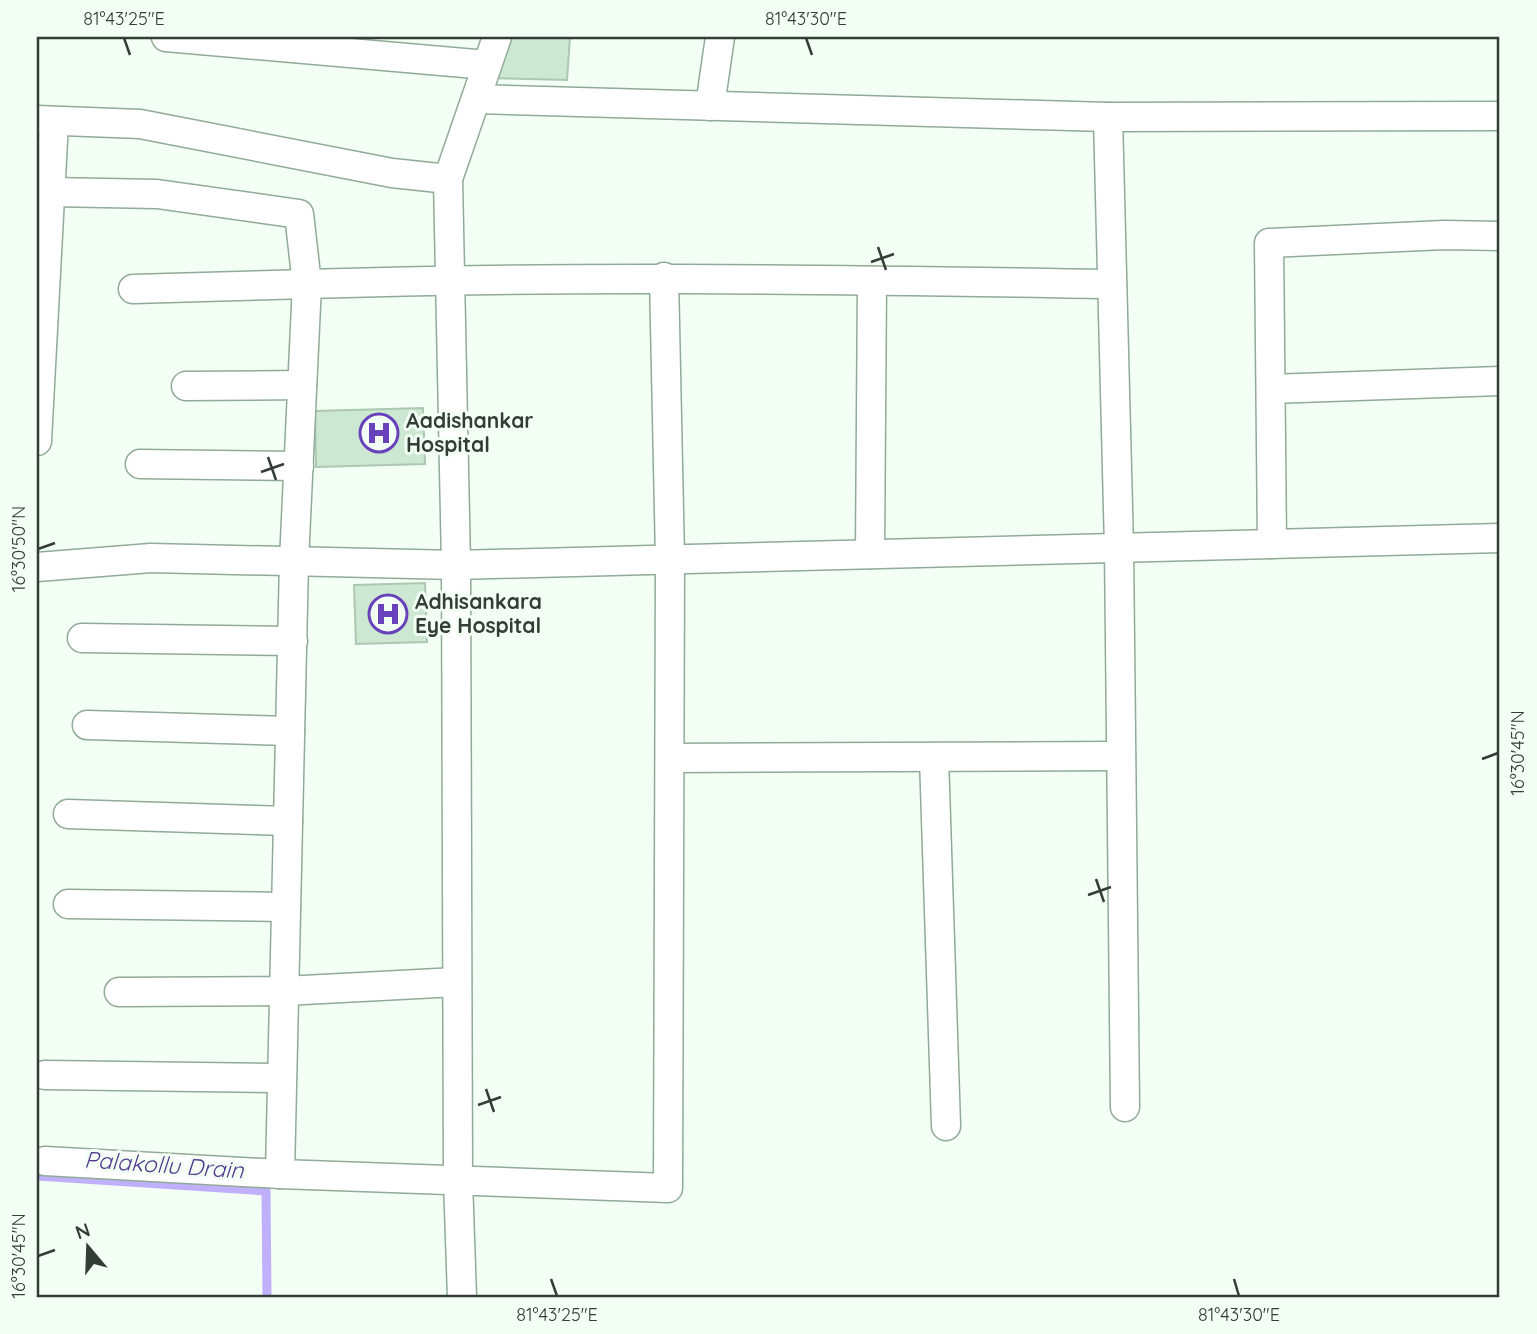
<svg xmlns="http://www.w3.org/2000/svg" width="1537" height="1334" viewBox="0 0 1537 1334" font-family="Quicksand,sans-serif">
<style>
.lines{fill:none;stroke-linecap:round;stroke-linejoin:round}
.stream{stroke:#c0b0fc;stroke-width:9}
.building{fill:#cce8d2;stroke:#acc7b2;stroke-width:2}
.minor-casing{stroke:#90ab97;stroke-width:31}
.minor{stroke:#fff;stroke-width:28}
.ticks{fill:none;stroke:#323d35;stroke-width:2.5}
.labels{text-anchor:middle;stroke-width:6;stroke-linejoin:round;paint-order:stroke}
.poi-label{font-size:21px;font-weight:bold;fill:#323d35;stroke:#f3fef5;text-anchor:start}
.water-label{font-size:23px;font-style:italic;fill:#533a90;stroke:#f3fef5}
.neatline{fill:none;stroke:#323d35;stroke-width:2.5}
.ticks-label{font-size:18px;text-anchor:middle;fill:#323d35}
</style>
<rect width="100%" height="100%" fill="#f3fef5"/>
<g class="lines">
<path class="stream" d="M37,1176L266,1191L267,1297"/>
</g>
<g class="building">
<path d="M502,37H570L567,80L488,78Z"/>
<path d="M423,408L425,464L316,467L315,411Z"/>
<path d="M425,583L427,642L356,644L354,585Z"/>
</g>
<g class="lines">
<defs>
<g id="minor">
<path d="M166,37L487,65"/>
<path d="M476,99L1108,117L1500,116"/>
<path d="M710,106L720,37"/>
<path d="M1108,117L1119,548L1125,1107"/>
<path d="M37,120L140,124L392,173L448,179"/>
<path d="M51,192L157,194L299,214L307,284L133,289"/>
<path d="M186,386L302,385"/>
<path d="M1271,389L1500,381"/>
<path d="M37,441L54,122"/>
<path d="M140,464L299,466"/>
<path d="M1272,544L1269,243L1444,235L1500,236"/>
<path d="M870,554L872,281"/>
<path d="M37,567L151,558L456,565L1500,538"/>
<path d="M82,638L293,641"/>
<path d="M87,725L290,731"/>
<path d="M934,757L946,1126"/>
<path d="M670,758L1121,756"/>
<path d="M68,814L288,821"/>
<path d="M68,904L286,907"/>
<path d="M119,992L284,991L457,982"/>
<path d="M45,1075L282,1078"/>
<path d="M45,1161L280,1174L668,1188L670,559L664,277"/>
<path d="M280,1174L294,561L307,284C575,275 843,280 1112,284"/>
<path d="M462,1297L458,1180L456,565L448,179L497,37"/>
</g>
</defs>
<use href="#minor" class="minor-casing"/>
<use href="#minor" class="minor"/>
</g>
<path class="ticks" d="M124,38L130,55M806,38L812,55M878,247L886,270M871,262L894,254M268,457L276,480M261,472L284,464M38,549L55,543M1482,759L1498,753M1096,879L1104,902M1088,895L1111,887M486,1089L494,1112M478,1105L501,1097M38,1256L55,1250M551,1279L557,1296M1234,1279L1239,1296"/>
<defs>
<symbol id="hospital-ring" viewBox="-11 -11 22 22"><circle r="9.5" fill="#f3fef5" stroke="#6842ba" stroke-width="1.5"/><path d="M-5-5h3v3.5h4V-5h3V5h-3V1.5h-4V5h-3Z" fill="#6842ba"/></symbol>
</defs>
<g fill-rule="evenodd">
<use href="#hospital-ring" x="357" y="411" width="44" height="44"/>
<use href="#hospital-ring" x="366" y="592" width="44" height="44"/>
</g>
<g class="labels">
<g class="poi-label">
<text x="406" y="428">Aadishankar<tspan x="406" dy="24">Hospital</tspan></text>
<text x="415" y="609">Adhisankara<tspan x="415" dy="24">Eye Hospital</tspan></text>
</g>
<g class="water-label">
<text transform="translate(164 1165) rotate(4)" y="8">Palakollu Drain</text>
</g>
</g>
<rect width="1537" height="1334" fill="none" stroke="#f3fef5" stroke-width="77"/>
<g transform="translate(88 1247) rotate(341)" stroke="#f3fef5" stroke-width="5" paint-order="stroke">
<path d="M0-5L12 26L0 18L-12 26Z" fill="#323d35"/>
<text y="-10" font-size="19" font-weight="bold" text-anchor="middle" fill="#323d35">N</text>
</g>
<rect x="38" y="38" width="1460" height="1258" class="neatline"/>
<g class="ticks-label">
<text x="124" y="25">81°43'25"E</text>
<text x="806" y="25">81°43'30"E</text>
<text transform="translate(19 549) rotate(-90)" y="6">16°30'50"N</text>
<text transform="translate(1518 753) rotate(-90)" y="6">16°30'45"N</text>
<text transform="translate(19 1256) rotate(-90)" y="6">16°30'45"N</text>
<text x="557" y="1321">81°43'25"E</text>
<text x="1239" y="1321">81°43'30"E</text>
</g>
</svg>
